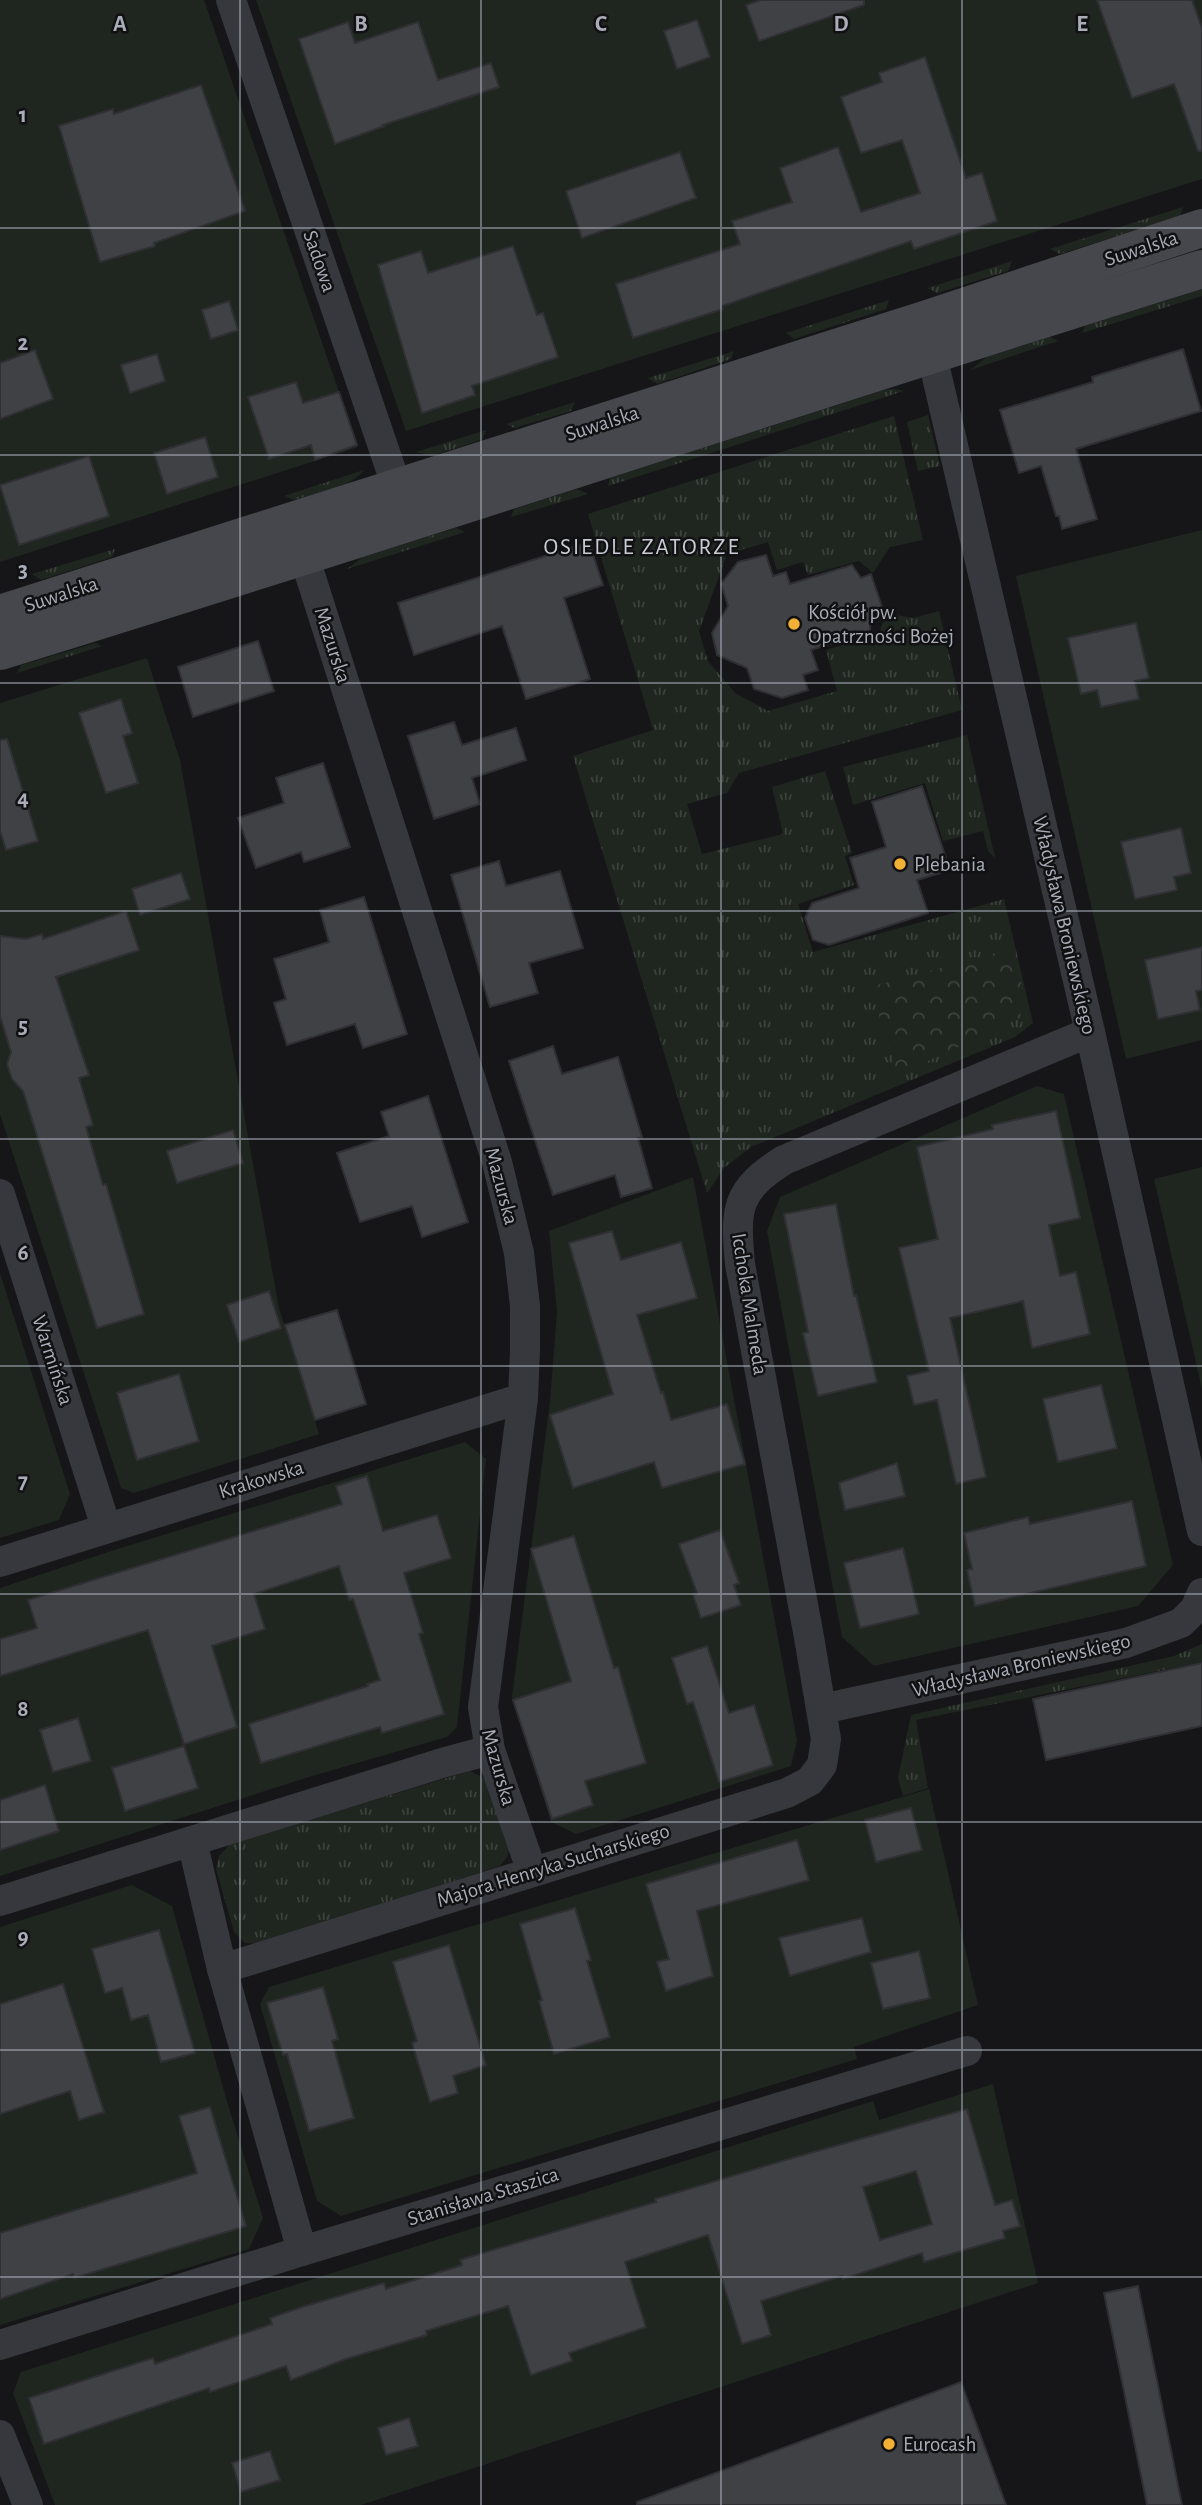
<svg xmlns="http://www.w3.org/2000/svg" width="1202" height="2505" viewBox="0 0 1202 2505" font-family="'Alegreya Sans',sans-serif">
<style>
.grass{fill:url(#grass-tufts)}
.forest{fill:url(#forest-crowns)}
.garden{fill:#1e261f}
.building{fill:#404145;stroke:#303034;stroke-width:2;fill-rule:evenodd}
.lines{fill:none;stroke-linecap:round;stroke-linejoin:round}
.street{stroke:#37383d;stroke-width:30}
.secondary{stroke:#45474d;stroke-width:38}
.grid{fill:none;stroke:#a8adb8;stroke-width:2;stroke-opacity:0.55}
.poi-dot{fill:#f2b134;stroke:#111113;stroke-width:2.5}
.labels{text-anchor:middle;stroke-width:5;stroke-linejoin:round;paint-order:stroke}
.street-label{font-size:21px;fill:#a8adb8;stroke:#111113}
.poi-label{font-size:21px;fill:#a8adb8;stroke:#111113;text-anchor:start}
.neighbourhood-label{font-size:23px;letter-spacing:2px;fill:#c9ccd4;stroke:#111113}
.grid-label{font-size:23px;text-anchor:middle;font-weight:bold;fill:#a8adb8;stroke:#111113;stroke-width:5;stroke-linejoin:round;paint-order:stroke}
</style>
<defs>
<pattern id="grass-tufts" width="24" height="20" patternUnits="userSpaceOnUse" patternTransform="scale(1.75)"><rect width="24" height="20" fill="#1e261f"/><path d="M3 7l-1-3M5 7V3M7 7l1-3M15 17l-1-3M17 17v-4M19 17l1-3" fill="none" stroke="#3c433d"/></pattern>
<pattern id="forest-crowns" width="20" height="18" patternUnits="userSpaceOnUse" patternTransform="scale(1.75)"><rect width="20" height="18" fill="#1e261f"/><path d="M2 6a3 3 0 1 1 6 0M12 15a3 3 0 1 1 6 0" fill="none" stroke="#3c433d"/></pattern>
</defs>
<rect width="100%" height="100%" fill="#161618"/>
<g class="grass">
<path d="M1183,207L1180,216L1060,254L1050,249Z"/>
<path d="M1012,261L1008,271L937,293L928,288Z"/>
<path d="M1202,289V296L1082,333L1085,326Z"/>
<path d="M889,300L886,309L794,339L786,333Z"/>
<path d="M1050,337L1058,341L970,370L987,357Z"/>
<path d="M734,351L731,359L657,384L648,378Z"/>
<path d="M894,389L904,391L608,486L610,478L884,390Z"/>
<path d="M575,402L571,411L514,428L506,424Z"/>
<path d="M928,415L940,466L918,471L907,422Z"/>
<path d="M894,416L923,540L890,547L873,573L859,561L808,575L803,562L777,570L768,542L727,554L699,631L708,661L735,693L768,711L837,691L826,650L879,634L886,613L913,618L939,611L962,710L739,773L727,793L687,804L702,854L783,834L772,787L825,771L852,853L845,856L854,885L798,904L813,952L1004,899L1033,1023L1015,1037L751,1147L724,1168L707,1193L573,756L653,730L588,514Z"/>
<path d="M486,430L483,439L432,456L416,452Z"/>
<path d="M364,470C349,489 316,493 294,500L284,496Z"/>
<path d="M577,489L588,494L511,517L514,509Z"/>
<path d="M456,528L465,532L347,569L363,557Z"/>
<path d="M115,549L112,557L41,580L32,574Z"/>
<path d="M96,643L102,646L17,673L21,665Z"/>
<path d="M967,735L995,858L988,851L983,831L943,841L925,783L853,805L843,767Z"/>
<path d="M1202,1644V1662L916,1720L928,1788L903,1796L898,1778L911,1715L1174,1656Z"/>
<path d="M470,1771L482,1777L492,1787L511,1844L507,1857L500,1866L260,1944L245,1943L234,1932L216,1869L219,1856L230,1844Z"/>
</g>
<path class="forest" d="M1014,948L1023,991L1020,1018L898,1075L870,987Z"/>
<g class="garden">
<path d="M0,0H204L358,447L0,562Z"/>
<path d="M256,0H1202V179L406,431Z"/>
<path d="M1202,530V1040L1126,1059L1016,576Z"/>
<path d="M147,658L180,760L279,1308L319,1434L134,1493L121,1488L0,1114V703Z"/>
<path d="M1037,1086L1064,1094L1173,1565L1138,1606L874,1666L842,1637L767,1231L780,1197Z"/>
<path d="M1202,1167V1389L1154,1179Z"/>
<path d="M693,1177L797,1741L791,1766L576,1834L551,1822L512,1697L550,1401L557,1312L549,1231Z"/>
<path d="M0,1273L70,1494L59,1520L0,1538Z"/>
<path d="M465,1442L486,1459L457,1727L447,1737L309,1777L0,1876V1588L111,1551Z"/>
<path d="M929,1789L978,2005L854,2047L857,2059L341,2216L317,2201L260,2004L269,1987Z"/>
<path d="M132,1885L172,1906L226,2098L263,2218L249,2249L0,2325V1927Z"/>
<path d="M993,2084L1038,2283L361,2505H55L13,2393L21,2372L873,2101L879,2120Z"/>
</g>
<g class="building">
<path d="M761,0H864V5L759,41L746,5Z"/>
<path d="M1097,0H1192L1202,28V151H1198L1174,84L1132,98Z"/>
<path d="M697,20L710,57L677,69L664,31Z"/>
<path d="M348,22L355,43L418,22L438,80L491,63L499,87L383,125L384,126L335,144L299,39Z"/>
<path d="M925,57L966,178L982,173L997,221L914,249L911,241L722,306L723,309L633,338L616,284L740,244L732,221L792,202L780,168L838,147L861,212L920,193L902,140L861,153L841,97L882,82L879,73Z"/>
<path d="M201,85L245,211L154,243L155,246L100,262L59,126L113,109L114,114Z"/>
<path d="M680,152L696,198L582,238L566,191Z"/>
<path d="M513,246L537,315L543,313L558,357L472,386L475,395L422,413L378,265L421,251L428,273Z"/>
<path d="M229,301L238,330L211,339L202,310Z"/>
<path d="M1183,349L1201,411L1076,449L1097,519L1062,529L1059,516H1056L1041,466L1019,473L1000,410L1093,382L1092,377Z"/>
<path d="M35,350L53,399L0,419V363Z"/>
<path d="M157,354L165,381L130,393L121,365Z"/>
<path d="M296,382L303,403L339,392L357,445L315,460L311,445L269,459L248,397Z"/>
<path d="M205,437L218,477L167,494L154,453Z"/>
<path d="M89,456L109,516L19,545L0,485Z"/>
<path d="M589,542L603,585L564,598L590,679L526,699L502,626L414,655L398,603Z"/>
<path d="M766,555L773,576L786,572L790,584L852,565L861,578L871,574L883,610L871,614L870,631L811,650L818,670L803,675L808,690L782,698L754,689L747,668L717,655L712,633L728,606L721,584L738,562Z"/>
<path d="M1136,623L1149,678L1135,681L1139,699L1101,707L1097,690L1081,694L1068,638Z"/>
<path d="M258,641L274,691L193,717L178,667Z"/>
<path d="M121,699L132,733L123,736L138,783L106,793L79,713Z"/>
<path d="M454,722L462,745L516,728L526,760L472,778L480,804L434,819L408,736Z"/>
<path d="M7,739L38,841L6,850L0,831V740Z"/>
<path d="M323,763L350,847L304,862L301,852L256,868L238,818L284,803L276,778Z"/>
<path d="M922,786L950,870L917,880L928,913L829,945L813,940L805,918L812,903L859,888L850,858L886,847L872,802Z"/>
<path d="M1181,828L1191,873L1174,877L1177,890L1135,899L1121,842Z"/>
<path d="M499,861L506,886L560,871L583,948L529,963L538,993L490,1007L451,875Z"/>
<path d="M181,873L190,899L140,915L132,889Z"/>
<path d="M364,897L407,1034L363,1048L355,1024L287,1045L274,1003L286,999L274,959L329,942L320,910Z"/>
<path d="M126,911L139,950L56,977L89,1075L79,1078L93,1125L86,1127L103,1185L106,1184L144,1314L97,1328L23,1091L12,1079L7,1064L11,1052L0,1016V936L26,939L42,934L43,939Z"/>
<path d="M1202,947V990L1196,991L1200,1010L1158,1019L1145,960Z"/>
<path d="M553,1046L562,1074L618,1057L642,1137L638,1138L652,1188L621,1197L615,1175L553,1195L509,1061Z"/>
<path d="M428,1096L468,1222L422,1237L412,1206L360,1222L337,1153L389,1136L381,1112Z"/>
<path d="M1056,1111L1080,1218L1049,1225L1060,1276L1076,1272L1090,1334L1032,1348L1023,1301L950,1318L986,1477L956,1484L937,1400L914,1405L907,1376L929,1371L899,1248L938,1239L917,1147L993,1129L992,1125Z"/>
<path d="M233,1130L243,1163L177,1183L167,1151Z"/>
<path d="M836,1204L854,1296L856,1295L877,1382L818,1396L803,1333L808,1332L784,1214Z"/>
<path d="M612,1231L621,1260L681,1242L697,1298L637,1315L661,1393L663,1392L671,1420L727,1404L745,1464L662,1488L654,1462L573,1488L550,1415L613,1394L569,1243Z"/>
<path d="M269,1291L281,1328L239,1342L227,1305Z"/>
<path d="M337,1310L366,1404L315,1420L285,1325Z"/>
<path d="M179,1374L199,1441L137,1460L117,1393Z"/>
<path d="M1101,1385L1117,1448L1058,1462L1043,1399Z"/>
<path d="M897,1463L905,1496L845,1510L839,1483Z"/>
<path d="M367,1476L383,1531L437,1515L451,1558L404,1573L423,1633L419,1634L444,1714L382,1733L380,1727L261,1763L249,1724L368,1686L367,1684L380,1680L353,1599L349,1600L339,1566L254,1594L265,1629L212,1646L237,1727L184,1744L148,1630L0,1676V1639L37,1628L28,1600L342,1504L336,1486Z"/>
<path d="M1132,1501L1146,1566L975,1606L967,1570L972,1569L964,1533L1028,1517L1030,1524Z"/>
<path d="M720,1530L739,1583L734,1585L741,1605L701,1618L693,1595L697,1593L679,1544Z"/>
<path d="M574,1536L614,1668L618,1667L646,1763L585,1781L593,1805L552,1819L513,1700L571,1681L531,1549Z"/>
<path d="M903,1548L919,1614L860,1628L844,1563Z"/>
<path d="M707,1646L729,1713L754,1705L773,1765L719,1782L693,1702L687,1704L672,1658Z"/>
<path d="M1202,1663V1726L1046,1760L1033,1699Z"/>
<path d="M78,1718L91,1761L53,1772L40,1730Z"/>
<path d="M184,1746L198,1788L125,1811L112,1768Z"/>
<path d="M45,1785L59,1831L0,1850V1800Z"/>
<path d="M911,1808L922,1850L876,1862L865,1820Z"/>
<path d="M797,1840L809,1880L697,1911L713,1976L666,1991L657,1962L669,1959L646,1884Z"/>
<path d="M575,1908L591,1960L587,1961L610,2037L554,2054L539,2001L542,2000L520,1924Z"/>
<path d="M862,1918L871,1952L790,1976L779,1938Z"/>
<path d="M159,1930L195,2053L161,2062L148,2015L131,2020L122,1988L105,1993L92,1949Z"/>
<path d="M449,1945L486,2065L453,2076L458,2093L430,2102L412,2043L417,2041L393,1962Z"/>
<path d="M919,1951L930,1998L883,2009L871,1963Z"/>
<path d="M63,1984L104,2112L79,2120L70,2091L0,2114V2004Z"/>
<path d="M323,1987L338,2039L332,2041L354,2118L309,2131L287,2054L283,2055L267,2003Z"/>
<path d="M210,2107L246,2226L74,2278L73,2274L0,2299V2233L197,2173L179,2116Z"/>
<path d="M967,2109L995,2205L1012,2200L1020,2226L1003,2231L1005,2238L924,2262L922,2253L843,2279L842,2276L761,2301L771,2335L742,2344L708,2235L625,2262L646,2327L569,2353L572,2361L531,2375L508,2306L426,2331L427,2335L346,2359L291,2380L286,2366L210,2392L209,2388L44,2444L29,2398L153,2358L155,2364L272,2324L270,2318L302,2307L384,2283L386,2289L462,2265L460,2260L489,2251L656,2202L655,2199L789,2159ZM916,2171L932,2224L880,2240L863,2187Z"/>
<path d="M1138,2286L1182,2505H1147L1104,2293Z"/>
<path d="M961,2382L1006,2505H637V2502Z"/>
<path d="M409,2418L418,2446L386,2455L378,2428Z"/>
<path d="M270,2451L280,2480L241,2492L232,2463Z"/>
</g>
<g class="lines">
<g class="street">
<path d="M231,0L404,508"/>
<path d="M927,334L1090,1032L1202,1531"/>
<path d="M298,537L497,1162L519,1253L525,1306V1350L523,1398L483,1707L490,1750L532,1872"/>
<path d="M0,1194L106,1527"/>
<path d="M0,1562L523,1398"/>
<path d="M822,1709L1126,1643L1181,1623L1195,1609L1202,1593"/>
<path d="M192,1841L222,1969L302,2251"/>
<path d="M0,1901L442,1763L490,1750"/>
<path d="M222,1969L787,1793L810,1781L822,1765L826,1739L809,1637L740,1264C735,1209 735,1191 784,1160L1090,1032"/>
<path d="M0,2345L302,2251L967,2051"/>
<path d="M0,2435L28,2505"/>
</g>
<g class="secondary">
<path d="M0,614L924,320L1202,228"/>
<path d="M0,651C402,528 800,394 1202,269"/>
</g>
</g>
<path class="grid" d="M240,0V2505M481,0V2505M721,0V2505M962,0V2505M0,228H1202M0,455H1202M0,683H1202M0,911H1202M0,1139H1202M0,1366H1202M0,1594H1202M0,1822H1202M0,2050H1202M0,2277H1202"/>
<g class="poi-dot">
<circle cx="794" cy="624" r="7"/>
<circle cx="900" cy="864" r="7"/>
<circle cx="889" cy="2444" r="7"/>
</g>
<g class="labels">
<g class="street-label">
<text transform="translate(1141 248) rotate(-18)" y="7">Suwalska</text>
<text transform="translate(320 261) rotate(71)" y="7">Sadowa</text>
<text transform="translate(602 423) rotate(-18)" y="7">Suwalska</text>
<text transform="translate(61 594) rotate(-18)" y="7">Suwalska</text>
<text transform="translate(333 645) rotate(72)" y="7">Mazurska</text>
<text transform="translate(1065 925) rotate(77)" y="7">Władysława Broniewskiego</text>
<text transform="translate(502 1186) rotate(75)" y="7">Mazurska</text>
<text transform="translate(750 1304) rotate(81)" y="7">Icchoka Malmeda</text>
<text transform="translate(53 1360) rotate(72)" y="7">Warmińska</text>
<text transform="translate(261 1479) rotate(-17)" y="7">Krakowska</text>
<text transform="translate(1021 1665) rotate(-13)" y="7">Władysława Broniewskiego</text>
<text transform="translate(499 1767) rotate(74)" y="7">Mazurska</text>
<text transform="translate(553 1865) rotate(-17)" y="7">Majora Henryka Sucharskiego</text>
<text transform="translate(483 2196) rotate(-17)" y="7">Stanisława Staszica</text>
</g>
<g class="poi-label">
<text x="808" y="619">Kościół pw.<tspan x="808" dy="24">Opatrzności Bożej</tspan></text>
<text x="914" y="871">Plebania</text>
<text x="903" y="2451">Eurocash</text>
</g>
<g class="neighbourhood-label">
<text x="642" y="554">OSIEDLE ZATORZE</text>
</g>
</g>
<g class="grid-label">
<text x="120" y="31">A</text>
<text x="361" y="31">B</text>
<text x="601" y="31">C</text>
<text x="841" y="31">D</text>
<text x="1082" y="31">E</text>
<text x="23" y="122">1</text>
<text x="23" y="350">2</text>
<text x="23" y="577">3</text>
<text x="23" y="805">4</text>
<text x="23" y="1033">5</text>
<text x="23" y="1260">6</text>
<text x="23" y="1488">7</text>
<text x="23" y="1716">8</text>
<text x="23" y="1944">9</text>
</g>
</svg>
